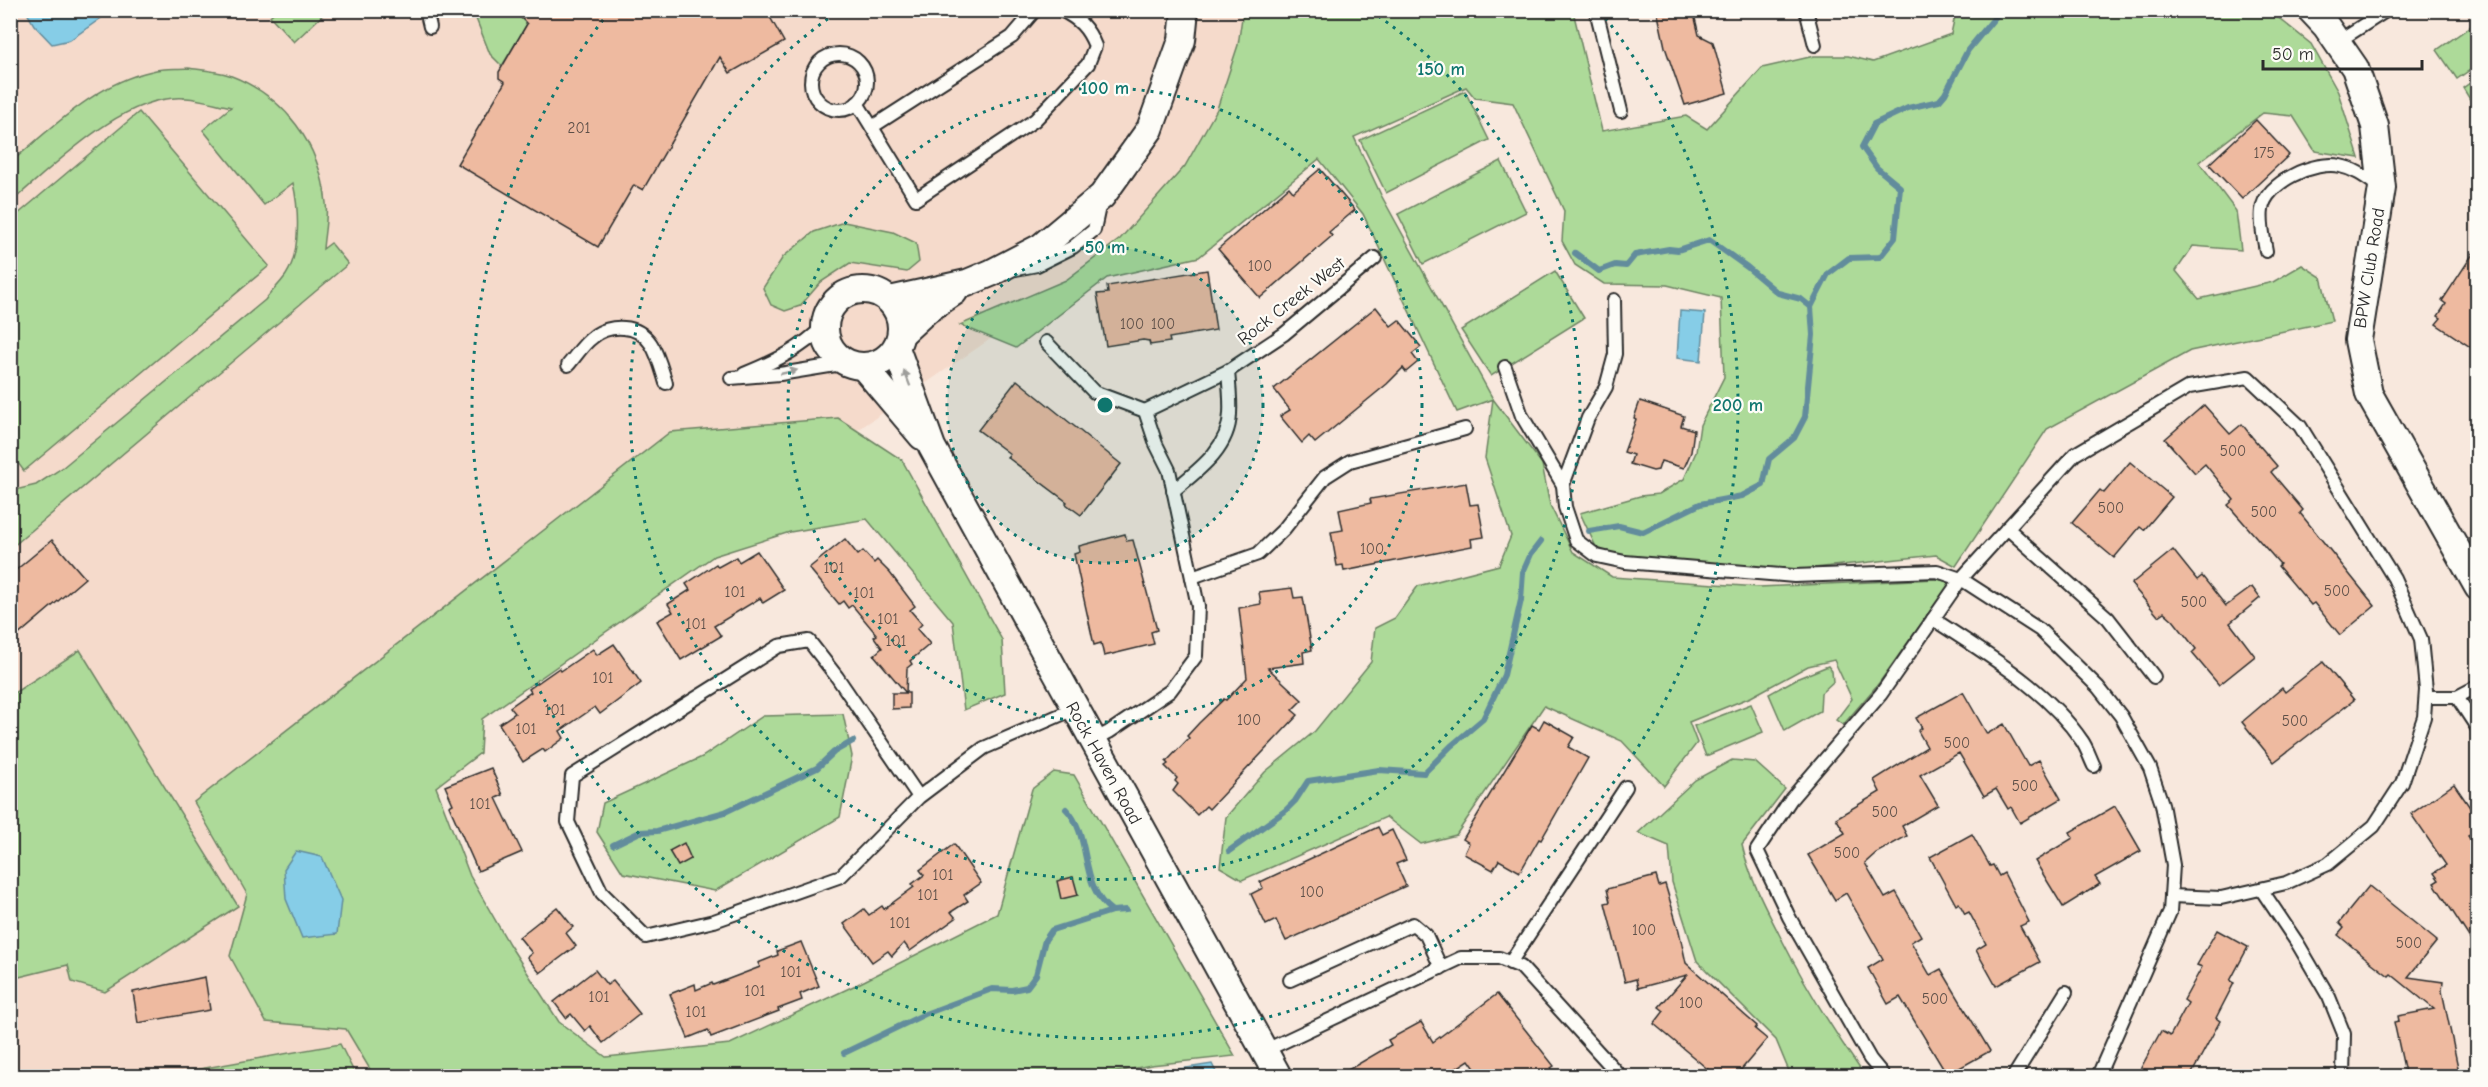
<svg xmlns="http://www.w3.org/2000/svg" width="2488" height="1087" viewBox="0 0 2488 1087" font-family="'Comic Neue',sans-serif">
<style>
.built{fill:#f5dacb}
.green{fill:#adda99;stroke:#6c8262;stroke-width:1.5}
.water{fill:#86cde7;stroke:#628c9c;stroke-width:1.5}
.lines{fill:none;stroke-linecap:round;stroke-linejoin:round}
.stream{stroke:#628c9c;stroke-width:6}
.building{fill:#eebaa0;stroke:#2b2b2b;stroke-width:1.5}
.lane-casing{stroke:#2b2b2b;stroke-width:16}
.street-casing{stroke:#2b2b2b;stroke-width:30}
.lane{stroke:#fdfcf7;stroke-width:12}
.street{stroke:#fdfcf7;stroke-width:26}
.oneway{fill:#9e9e9b}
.ring{fill:none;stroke:#0f766e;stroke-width:3;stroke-dasharray:3 6}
.labels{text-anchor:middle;stroke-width:4.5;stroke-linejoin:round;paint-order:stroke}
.number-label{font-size:15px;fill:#5c4f48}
.street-label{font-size:18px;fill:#2b2b2b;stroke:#fdfcf7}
.centre{fill:#0f766e;stroke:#fdfcf7;stroke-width:3}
.ring-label{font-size:18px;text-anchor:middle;font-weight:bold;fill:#0f766e;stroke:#fdfcf7;stroke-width:4.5;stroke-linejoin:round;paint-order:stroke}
</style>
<rect width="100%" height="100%" fill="#f8e8dd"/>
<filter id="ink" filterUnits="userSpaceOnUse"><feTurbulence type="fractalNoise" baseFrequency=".0167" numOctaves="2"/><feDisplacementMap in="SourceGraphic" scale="12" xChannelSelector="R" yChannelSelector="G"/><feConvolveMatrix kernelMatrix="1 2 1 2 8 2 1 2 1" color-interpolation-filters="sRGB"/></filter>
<g filter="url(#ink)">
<path class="built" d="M1452,10L1320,113L346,781L519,1076H11L10,11Z"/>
<g class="green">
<path d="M276,10H327V11L294,42L270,16Z"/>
<path d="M473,11H514L527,24L502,66L490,54Z"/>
<path d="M1243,11H1573L1602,131L1686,116L1707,129L1762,68L1814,56H1848L1873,62L1951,34L1956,11H2270L2311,44L2338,92L2359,158L2315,151L2293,116L2263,113L2199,162L2236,211L2241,250L2193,246L2176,271L2199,299L2273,282L2302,265L2321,277L2332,321L2190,351L2047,429L1956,566L1936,555L1795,570L1618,557L1596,547L1580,513L1640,496L1659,494L1684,479L1696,452L1700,425L1724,377L1721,298L1667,285L1604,284L1575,265L1562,241L1564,211L1513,103L1475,98L1466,87L1354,137L1381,195L1493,399L1542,464L1550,505L1573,552L1612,577L1759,587L1937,579L1951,582L1879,683L1843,725L1836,720L1852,699L1834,660L1808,666L1751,697L1689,722L1697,743L1664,786L1622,741L1544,706L1456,835L1421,844L1386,817L1242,880L1220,867L1226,817L1265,772L1315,731L1371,662L1375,628L1395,618L1418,586L1499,565L1511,536L1485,458L1493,399L1457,412L1363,214L1319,159L1199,257L1107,278L1016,348L960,325L1066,280L1120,239L1185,166L1217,109L1238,45Z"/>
<path d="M2477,22V65L2457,79L2437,50Z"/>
<path d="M188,68C201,70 217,71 229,75C285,96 320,144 326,203C328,217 324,234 323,249L331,243L348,264L11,548V491L36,485L62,468L265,300C271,292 280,284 286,275C301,252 299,209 293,183L264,205L203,130L231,107C216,104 201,99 186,98C124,93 55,165 11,202V162C53,127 96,83 152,71C163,68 176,69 188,68Z"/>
<path d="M2477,78V111L2463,88Z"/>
<path d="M1465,91L1489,140L1386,193L1360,140Z"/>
<path d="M139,112L269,266L24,471L11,454V220Z"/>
<path d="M1501,161L1526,212L1423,264L1398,214Z"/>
<path d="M844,222L893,232L916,243L919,262L907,272L850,263L821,282L800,306L785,311L771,305L763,288L783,257L814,232Z"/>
<path d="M1555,271L1584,318L1491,376L1461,330Z"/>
<path d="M838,418L902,460L1002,640L1005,693L964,710L953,622L867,519L790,532L714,556L482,719L480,753L436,787L470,876L509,944L559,1022L606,1057L730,1044L858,984L997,914L1032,789L1054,772L1074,775L1235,1056L1151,1065L1098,1076H374L346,1029L266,1022L230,956L247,894L194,802L670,432Z"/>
<path d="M80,650L238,906L105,992L72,982L68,965L11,979V695Z"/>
<path d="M1828,666L1832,671L1833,682L1821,693L1820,711L1785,731L1769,694L1796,679Z"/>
<path d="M1751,704L1763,732L1706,756L1694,726Z"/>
<path d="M843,714L852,756L840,817L715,891L623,873L597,832L603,803L702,757L763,716Z"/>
<path d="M1732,760L1755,762L1785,789L1742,845C1750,879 1763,902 1779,934C1804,984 1833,1031 1865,1076H1791L1776,1040L1697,961L1672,882L1669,846L1638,833L1695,780Z"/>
<path d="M340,1044L356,1076H160Z"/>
</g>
<g class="water">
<path d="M26,11H103L104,16L70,40L52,44L34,25Z"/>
<path d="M1680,311L1705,313L1701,361L1677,358Z"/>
<path d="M296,851L322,857L341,900L337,934L302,938L286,899L284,869Z"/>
<path d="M1212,1064L1218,1076H1135Z"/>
</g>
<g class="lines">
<g class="stream">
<path d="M1575,253L1599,271L1615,265L1626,266L1635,255L1669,249L1678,250L1709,240L1747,267L1778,293L1801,299L1811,307"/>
<path d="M1589,531L1619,526L1643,532L1700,504L1742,496L1763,485L1769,459L1794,438L1805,417L1813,335L1811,307L1828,274L1849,258L1880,257L1895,238L1900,187L1877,168L1862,147L1874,124L1908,108L1939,101L1945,94L1968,50L2001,10"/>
<path d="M1066,809C1093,836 1078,886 1112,911"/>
<path d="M613,845L640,832L657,831L725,812L817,768L834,752L853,741"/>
<path d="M1229,851L1285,811L1295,801L1308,781L1379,770L1424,773L1451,746L1483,719L1504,675L1521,600L1523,572L1531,554L1541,541"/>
<path d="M844,1053L925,1014L992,989L1012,990L1027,987L1036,975L1045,940L1052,930L1112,911L1126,910"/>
</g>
</g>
<g class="building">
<path d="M514,10H766L784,42L730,73L720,57L643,190L634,185L598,247L457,164L505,82L499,78V72L527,24Z"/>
<path d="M1657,10H1693L1699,35L1713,42L1727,93L1685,105L1665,47Z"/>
<path d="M2256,120L2289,155L2242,199L2209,164Z"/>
<path d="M1320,169L1355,210L1329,232L1332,236L1260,298L1218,249L1289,187L1293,192Z"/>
<path d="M2478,246V352L2436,324L2441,318L2438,316L2446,304L2442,301Z"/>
<path d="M1207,270L1216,330L1169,338L1170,342L1150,345L1149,341L1143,340L1106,346L1097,294L1108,293L1107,286Z"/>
<path d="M1376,307L1391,326L1399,320L1421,347L1412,354L1418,362L1406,372L1403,368L1387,384L1315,443L1309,436L1302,443L1280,416L1290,410L1274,389Z"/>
<path d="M1017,380L1121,464L1081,515L1066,504L1067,502L1007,457L1010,454L978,430Z"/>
<path d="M1640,401L1684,416L1681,426L1694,430L1691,452L1684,468L1661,461L1658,470L1653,471L1630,464L1633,455L1624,452L1636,419L1634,418Z"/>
<path d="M2204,405L2230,434L2242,424L2252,437L2277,466L2271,472L2303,510L2300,513L2375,606L2340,635L2314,603L2311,605L2278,566L2280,564L2228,505L2234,500L2205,464L2195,473L2165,439Z"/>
<path d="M2130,462L2172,497L2144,530L2140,527L2114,558L2072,523L2100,490L2104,493Z"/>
<path d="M1466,483L1470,505L1478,504L1484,537L1471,539L1472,546L1344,571L1343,565L1337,566L1331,532L1343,530L1339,510L1371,503L1370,499Z"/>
<path d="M1125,534L1127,541L1133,540L1157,630L1151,632L1154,644L1104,656L1101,643L1094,645L1074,554L1080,552L1079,546Z"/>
<path d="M845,539L858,555L863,551L874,563L877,560L890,573L915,606L910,610L922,624L917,629L930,644L910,661L912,664L907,668L906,693H909V708L892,709V693H906L874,655L882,648L874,637L877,635L852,605L848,608L843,601L839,604L809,568Z"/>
<path d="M52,540L85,578L10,642V575Z"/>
<path d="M2173,550L2197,580L2202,576L2226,606L2252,587L2260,598L2230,623L2255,656L2219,685L2192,653L2196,649L2173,620L2164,612L2158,616L2131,584Z"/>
<path d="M757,551L784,590L763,603L760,598L714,626L721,636L681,660L657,621L673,612L668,604L690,590L686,584L716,564L718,567L736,557L739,562Z"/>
<path d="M1292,588L1294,598L1303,597L1312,650L1303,652L1304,663L1268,668L1302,700L1292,710L1298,715L1209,809L1206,806L1197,815L1173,791L1178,784L1175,781L1177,778L1165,766L1168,764L1166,762L1189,738L1187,736L1199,723L1224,699L1226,700L1247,678L1239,608L1261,604L1259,592Z"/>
<path d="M614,644L641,683L600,714L595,707L560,731L564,738L545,752L543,749L523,762L499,724L515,713L510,707L531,692L529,689L559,668L561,671L593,649L597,655Z"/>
<path d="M2323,662L2354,700L2274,762L2242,722L2282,688L2285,692Z"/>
<path d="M1963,692L1987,734L2004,724L2028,766L2039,760L2061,799L2020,823L2011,807L2008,809L1996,789L1984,796L1959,753L1920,775L1938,805L1902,826L1907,836L1876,853L1865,863L1885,898L1896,892L1921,936L1911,942L1930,975L1941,969L1990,1051L1947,1075L1900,997L1888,1004L1868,968L1883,959L1846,893L1835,900L1808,855L1845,833L1836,818L1880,792L1874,780L1927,747L1918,731L1922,728L1916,718Z"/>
<path d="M1544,720L1574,737L1568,747L1588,758L1541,840L1539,839L1520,872L1499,860L1493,870L1464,854L1469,843L1463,839L1532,725L1539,729Z"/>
<path d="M491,768L503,795L496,798L522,852L478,871L449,806L453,804L445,786Z"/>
<path d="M2454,784L2478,819V830L2468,836L2478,850V951L2434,883L2439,880L2434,873L2446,865L2411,814Z"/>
<path d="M2115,806L2141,851L2095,877L2100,884L2063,907L2035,861L2073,838L2070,832Z"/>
<path d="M1378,827L1382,835L1392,830L1406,860L1396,864L1406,886L1286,941L1276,920L1266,925L1251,894L1263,888L1260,882Z"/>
<path d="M1972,834L1990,866L1993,865L1999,876L2004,873L2029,922L2020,926L2040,962L1996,986L1976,950L1986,944L1969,912L1965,914L1959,903L1956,905L1930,857Z"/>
<path d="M684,843L691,859L678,866L669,851Z"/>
<path d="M954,844L981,883L964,895L968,901L951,912L956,918L910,951L904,943L892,956L888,951L872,962L844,924L864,909L869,915L882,906L884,909L914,887L912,884L924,875L920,870Z"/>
<path d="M1656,876L1659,886L1665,884L1679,931L1686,963L1757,1026L1755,1029L1767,1039L1735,1077H1717L1654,1024L1664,1011L1659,1007L1687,975L1638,988L1636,979L1625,982L1605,903L1610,902L1607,889Z"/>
<path d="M1073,877L1078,895L1061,899L1057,881Z"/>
<path d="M2369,886L2437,941L2408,977L2443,982L2442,991L2460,1077H2406L2394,1022L2399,1021L2398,1016L2434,1009L2391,974L2389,976L2372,963L2338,935L2344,928L2339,923Z"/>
<path d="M557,907L573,927L566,933L576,946L540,973L527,957L532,953L519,937Z"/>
<path d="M2217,930L2248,947L2230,981L2234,983L2216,1018L2220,1021L2190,1077H2136L2161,1031L2170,1036L2188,1003L2184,1000L2202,967L2197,965Z"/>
<path d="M801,942L819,986L800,994L802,1000L778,1009L779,1011L711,1037L708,1030L688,1038L670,994L695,984L696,990L712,983L713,985L760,967L758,963L778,955L777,951Z"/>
<path d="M595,970L607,985L613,981L640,1014L603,1043L590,1026L585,1031L571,1014L566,1018L554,1002Z"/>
<path d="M205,977L210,1010L138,1023L133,992Z"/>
<path d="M1497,994L1554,1066L1551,1068L1557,1077H1481L1469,1060L1443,1077H1336L1391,1045L1388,1040L1421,1022L1433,1042Z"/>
</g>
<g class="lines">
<defs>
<g id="lane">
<path d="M426,10L430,27"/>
<path d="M1596,10L1621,111"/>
<path d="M1806,10L1815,45"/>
<path d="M2337,42L2387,10"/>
<circle cx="839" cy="82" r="28"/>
<path d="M857,103L916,199L1035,120L1088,64L1095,46C1088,28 1079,19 1061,10"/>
<path d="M872,127L1012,37L1035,10"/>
<path d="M2266,251C2264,239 2260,223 2262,210C2265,182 2316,160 2340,166C2356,169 2368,179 2381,188"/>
<path d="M1016,269L1037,265L1073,247L1094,230L1100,202"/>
<path d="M1614,300L1615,354L1606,387L1588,418L1563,485L1565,507L1576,540L1597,556L1625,562L1794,576L1937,571L1961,579L2040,630L2098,687L2121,716L2150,768L2162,804L2173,865L2170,912L2098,1076"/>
<path d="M1046,342L1094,392L1145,411L1156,444L1169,470L1198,606L1196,656L1170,691L1109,732L1092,741"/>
<path d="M568,365C576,356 583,344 593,337C601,330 613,327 624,328C653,330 658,358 666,383"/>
<path d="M1505,367L1522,416L1563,485"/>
<path d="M744,374C776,361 801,349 825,325"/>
<path d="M731,378L780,374L848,363"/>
<path d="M1145,411L1228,371L1284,334L1375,258"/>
<path d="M1173,491C1197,471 1229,449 1230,414C1231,400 1229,385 1228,371"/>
<path d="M2007,528L2108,618L2154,677"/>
<path d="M1192,577L1258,554L1284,529L1325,477L1350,461L1465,429"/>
<path d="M1933,619C1986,654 2046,688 2082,741C2087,748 2090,758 2094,766"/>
<path d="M2426,697H2457L2478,686"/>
<path d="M2457,697L2478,729"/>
<path d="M919,797L837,677L809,641L779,646L572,776L568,822L602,893L646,937L714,921L841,876L919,797L984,748L1074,709"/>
<path d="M2261,889L2298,944L2329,997L2344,1034L2343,1076"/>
<path d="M1510,963L1626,787"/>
<path d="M1290,980L1413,924L1426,935L1441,968"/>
<path d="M1264,1051L1461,958H1499L1521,967L1620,1076"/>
<path d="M1884,1076L1870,1059L1789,917L1757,850L1791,799L1881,694L1961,579L2075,454L2189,387L2248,377L2300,426L2394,578L2421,639L2426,690L2424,717L2402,783L2374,826L2328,864L2286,883L2221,898L2171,896"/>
<path d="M2014,1076L2066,992"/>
</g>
<g id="street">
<path d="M2311,10L2326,26L2355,68L2375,126L2382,188L2358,340L2369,394L2478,587"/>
<circle cx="863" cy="328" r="38"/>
<path d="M890,300L967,283L991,273L1041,247L1102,196L1150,129L1182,40L1185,10"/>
<path d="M902,333L927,310L954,292"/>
<path d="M896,348L932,447L1278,1076"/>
<path d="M863,366L922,436"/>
</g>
</defs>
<use href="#lane" class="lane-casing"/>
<use href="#street" class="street-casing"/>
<use href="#lane" class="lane"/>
<use href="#street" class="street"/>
</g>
<defs><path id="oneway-solid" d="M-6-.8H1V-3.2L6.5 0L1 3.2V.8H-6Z" transform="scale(1.5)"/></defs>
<g class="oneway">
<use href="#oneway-solid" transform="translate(789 372) rotate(-13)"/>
<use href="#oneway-solid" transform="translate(907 378) rotate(-111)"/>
</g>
</g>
<circle cx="1105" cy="405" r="158" fill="#0f766e" fill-opacity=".12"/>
<g class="ring">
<circle cx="1105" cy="405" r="158"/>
<circle cx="1105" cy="405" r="317"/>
<path d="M1371 11A475 475 0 1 1 839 11"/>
<path d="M1600 11A633 633 0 1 1 610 11"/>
</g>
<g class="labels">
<g class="number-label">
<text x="579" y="133">201</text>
<text x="2264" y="158">175</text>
<text x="1260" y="271">100</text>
<text x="1132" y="329">100</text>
<text x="1163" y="329">100</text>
<text x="2233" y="456">500</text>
<text x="2111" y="513">500</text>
<text x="2264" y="517">500</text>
<text x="1372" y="554">100</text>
<text x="834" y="573">101</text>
<text x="2337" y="596">500</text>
<text x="735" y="597">101</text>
<text x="864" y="598">101</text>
<text x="2194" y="607">500</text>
<text x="888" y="624">101</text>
<text x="696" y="629">101</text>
<text x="896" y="646">101</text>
<text x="603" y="683">101</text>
<text x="555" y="715">101</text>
<text x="1249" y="725">100</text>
<text x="2295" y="726">500</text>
<text x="526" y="734">101</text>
<text x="1957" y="748">500</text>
<text x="2025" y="791">500</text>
<text x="480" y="809">101</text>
<text x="1885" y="817">500</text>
<text x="1847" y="858">500</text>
<text x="943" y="880">101</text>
<text x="1312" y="897">100</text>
<text x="928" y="900">101</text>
<text x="900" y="928">101</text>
<text x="1644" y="935">100</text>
<text x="2409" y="948">500</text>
<text x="791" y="977">101</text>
<text x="755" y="996">101</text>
<text x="599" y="1002">101</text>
<text x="1935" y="1004">500</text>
<text x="1691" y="1008">100</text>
<text x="696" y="1017">101</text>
</g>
<g class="street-label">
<text transform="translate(2369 268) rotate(-81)" y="6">BPW Club Road</text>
<text transform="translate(1291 301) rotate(-38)" y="6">Rock Creek West</text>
<text transform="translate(1104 763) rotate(61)" y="6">Rock Haven Road</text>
</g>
</g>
<circle cx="1105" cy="405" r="9" class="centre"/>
<g class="ring-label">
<text x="1441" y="75">150 m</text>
<text x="1105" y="94">100 m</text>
<text x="1105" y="253">50 m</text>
<text x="1738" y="411">200 m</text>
</g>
<rect width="2488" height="1087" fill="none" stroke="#fdfcf7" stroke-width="36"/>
<rect x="18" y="18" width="2452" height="1051" fill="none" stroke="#2b2b2b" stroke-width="2" filter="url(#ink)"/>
<path d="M2263 60v9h159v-9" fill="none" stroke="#2b2b2b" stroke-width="3"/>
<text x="2272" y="60" font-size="18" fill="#2b2b2b" stroke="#fdfcf7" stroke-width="4.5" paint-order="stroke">50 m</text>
</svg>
